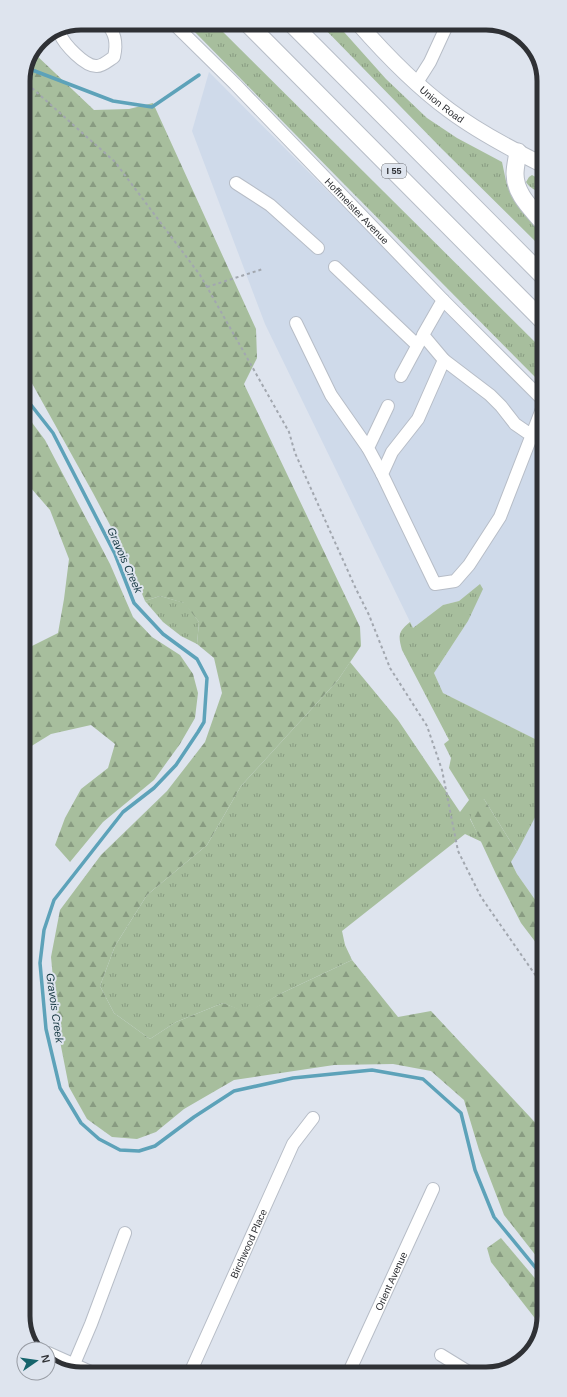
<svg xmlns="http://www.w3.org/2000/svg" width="567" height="1397" viewBox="0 0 567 1397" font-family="Helvetica,sans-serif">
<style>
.built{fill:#cfdaea}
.grass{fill:url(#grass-tufts)}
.forest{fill:url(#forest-firs)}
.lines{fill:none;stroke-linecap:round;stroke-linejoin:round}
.stream{stroke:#5da2b9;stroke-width:3.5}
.minor-casing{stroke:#b7bdc7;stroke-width:14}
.major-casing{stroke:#b7bdc7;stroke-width:17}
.highway-casing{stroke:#b7bdc7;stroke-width:19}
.path{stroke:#a2a7af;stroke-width:2;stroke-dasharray:3 3;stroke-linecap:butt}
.minor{stroke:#fff;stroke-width:12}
.major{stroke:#fff;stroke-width:15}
.highway{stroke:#fff;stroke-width:17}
.labels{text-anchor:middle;stroke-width:4;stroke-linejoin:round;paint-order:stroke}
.shield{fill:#dee4ee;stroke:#64676c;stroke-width:1}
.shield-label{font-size:9px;font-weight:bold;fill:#2f3135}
.street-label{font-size:10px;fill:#2f3135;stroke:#dee4ee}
.water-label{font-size:11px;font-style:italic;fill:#13353f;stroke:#dee4ee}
.rim{fill:none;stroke:#2f3135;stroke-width:5}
</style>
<defs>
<pattern id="grass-tufts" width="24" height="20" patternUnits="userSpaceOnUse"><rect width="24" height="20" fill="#a7be9d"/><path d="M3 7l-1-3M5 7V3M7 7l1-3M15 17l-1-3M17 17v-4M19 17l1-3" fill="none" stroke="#889b81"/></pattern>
<pattern id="forest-firs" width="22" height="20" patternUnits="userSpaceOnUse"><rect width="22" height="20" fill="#a7be9d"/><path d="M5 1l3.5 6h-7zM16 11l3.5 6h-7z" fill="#889b81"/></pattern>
</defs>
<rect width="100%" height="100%" fill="#dee4ee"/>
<g class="built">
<path d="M209,72L542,406L543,743L443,693L434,673L468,621L480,585L459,601L443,605L413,628L265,324L192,131Z"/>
<path d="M543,802V911L517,874L511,862Z"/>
</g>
<g class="grass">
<path d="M186,23H214L542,349V384L340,180Z"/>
<path d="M319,23H336L386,79L427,118L457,138L502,162L506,181L512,197L541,232V247L442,149Z"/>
<path d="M532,175L541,180V195C536,189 530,189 526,182L529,177Z"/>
<path d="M480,584L483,589L468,621L434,673L443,693L543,743V802L517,852L484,799L470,819L482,842L465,834L342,931L345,945L352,960L282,993L247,1013L223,1003L176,1022L150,1039L114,1013L100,986L115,946L147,895L207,845L241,786L338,680L350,662L398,720L460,812L469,800L449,768L451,758L444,744L449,740L402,650C398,635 398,632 410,622L413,628L443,605L459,601Z"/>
<path d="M160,596L185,603L199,622L197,644L181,636L163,622L145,601Z"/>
</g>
<g class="forest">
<path d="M34,53L94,110L129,109L153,103L256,329L257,358L244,384L360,627L361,646L338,680L241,786L207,845L147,895L115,946L100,986L114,1013L150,1039L176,1022L223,1003L247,1012L282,993L352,960L398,1017L431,1011L544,1132V1266L504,1215L479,1150L464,1100L431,1071L393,1064L334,1065L234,1080L184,1109L156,1132L137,1139L112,1137L87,1119L69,1087L58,1031L51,957L60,910L101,855L167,791L205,742L222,693L214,658L197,644L199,622L184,603L160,596L145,601L127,557L93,493L24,369L23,77Z"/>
<path d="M24,408L33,424L45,440L110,564L133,617L152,637L180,655L193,674L198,693L195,718L180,744L154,780L103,822L70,862L55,845L65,818L81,789L108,768L115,744L91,725L51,734L25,750L24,650L58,633L64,599L69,559L50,510L24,480Z"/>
<path d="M484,799L517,852L511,862L517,874L543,911V952L521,923L496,874L470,818L474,804Z"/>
<path d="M501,1238L544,1289V1317L541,1326L491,1262L487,1248Z"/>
</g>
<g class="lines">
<g class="stream">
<path d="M27,68L113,101L152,107L199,75"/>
<path d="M24,396L53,433L115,554L134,603L163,634L197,659L207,678L204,722L198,732L176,765L154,788L123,812L54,900L44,930L40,963L46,1029L60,1088L81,1123L99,1139L120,1150L139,1151L155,1146L194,1117L234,1091L293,1078L372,1070L423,1079L461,1113L475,1170L494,1217L544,1278"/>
</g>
<defs>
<g id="minor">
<path id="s1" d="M173,23L235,84L443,300L542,399"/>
<path d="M61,31L60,34C64,44 85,67 97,66C103,66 109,60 114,57C117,44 116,33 106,23"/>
<path d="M416,84L430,62L448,23"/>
<path d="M236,183L270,205L318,248"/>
<path d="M335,267L417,345"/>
<path d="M443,300L423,335L444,360"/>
<path d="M296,323L331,395L368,448"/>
<path d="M401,376L421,339"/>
<path d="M531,435L515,424L501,406L490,395L444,360L418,419L392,452L382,474L435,584L455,581L469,565L500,517L542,409"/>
<path d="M382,474L368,448L388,406"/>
<path d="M35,1347L39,1349"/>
<path d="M48,1353L95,1374"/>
<path d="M441,1355L467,1371"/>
<path d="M74,1364L91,1324L125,1233"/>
<path id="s2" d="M349,1372L433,1189"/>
<path id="s3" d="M190,1373L293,1144L313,1118"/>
</g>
<g id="major">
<path id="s4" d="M358,23C386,55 415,85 449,110C477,131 509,148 541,164"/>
</g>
<g id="highway">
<path d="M247,23L542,320"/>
<path d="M291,23L542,275"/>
<path d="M518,152C517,159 515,167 515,174C515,193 530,207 541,220"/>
</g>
</defs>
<use href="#minor" class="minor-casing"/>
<use href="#major" class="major-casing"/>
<use href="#highway" class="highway-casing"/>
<g class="path">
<path d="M23,80L115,162L200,275L207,287L289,432L295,453L356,589L369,615L390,668L427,726L442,770L458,851L481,897L543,986"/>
<path d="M207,287L263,269"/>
</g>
<use href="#minor" class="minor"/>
<use href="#major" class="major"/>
<use href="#highway" class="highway"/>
</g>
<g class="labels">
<rect class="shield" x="382" y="164" width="24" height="14" rx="3"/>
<g class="shield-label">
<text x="394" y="174">I 55</text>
</g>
<g class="street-label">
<text dy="4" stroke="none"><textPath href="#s4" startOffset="117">Union Road</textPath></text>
<text dy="4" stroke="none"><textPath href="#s1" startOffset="263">Hoffmeister Avenue</textPath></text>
<text dy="4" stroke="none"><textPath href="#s3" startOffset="142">Birchwood Place</textPath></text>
<text dy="4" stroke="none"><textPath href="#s2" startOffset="100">Orient Avenue</textPath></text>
</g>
<g class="water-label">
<text transform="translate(125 560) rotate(66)" y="4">Gravois Creek</text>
<text transform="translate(55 1008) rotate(82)" y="4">Gravois Creek</text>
</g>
</g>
<path d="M0 0H567V1397H0ZM81 30H486A51 51 0 0 1 537 81V1316A51 51 0 0 1 486 1367H81A51 51 0 0 1 30 1316V81A51 51 0 0 1 81 30Z" fill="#dee4ee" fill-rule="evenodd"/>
<path class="rim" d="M81 30H486A51 51 0 0 1 537 81V1316A51 51 0 0 1 486 1367H81A51 51 0 0 1 30 1316V81A51 51 0 0 1 81 30Z"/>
<g transform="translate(36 1361) rotate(77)"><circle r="19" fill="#dee4ee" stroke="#989ca4"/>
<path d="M0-3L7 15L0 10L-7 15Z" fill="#16646c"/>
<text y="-6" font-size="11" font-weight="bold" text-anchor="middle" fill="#2f3135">N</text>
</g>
</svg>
